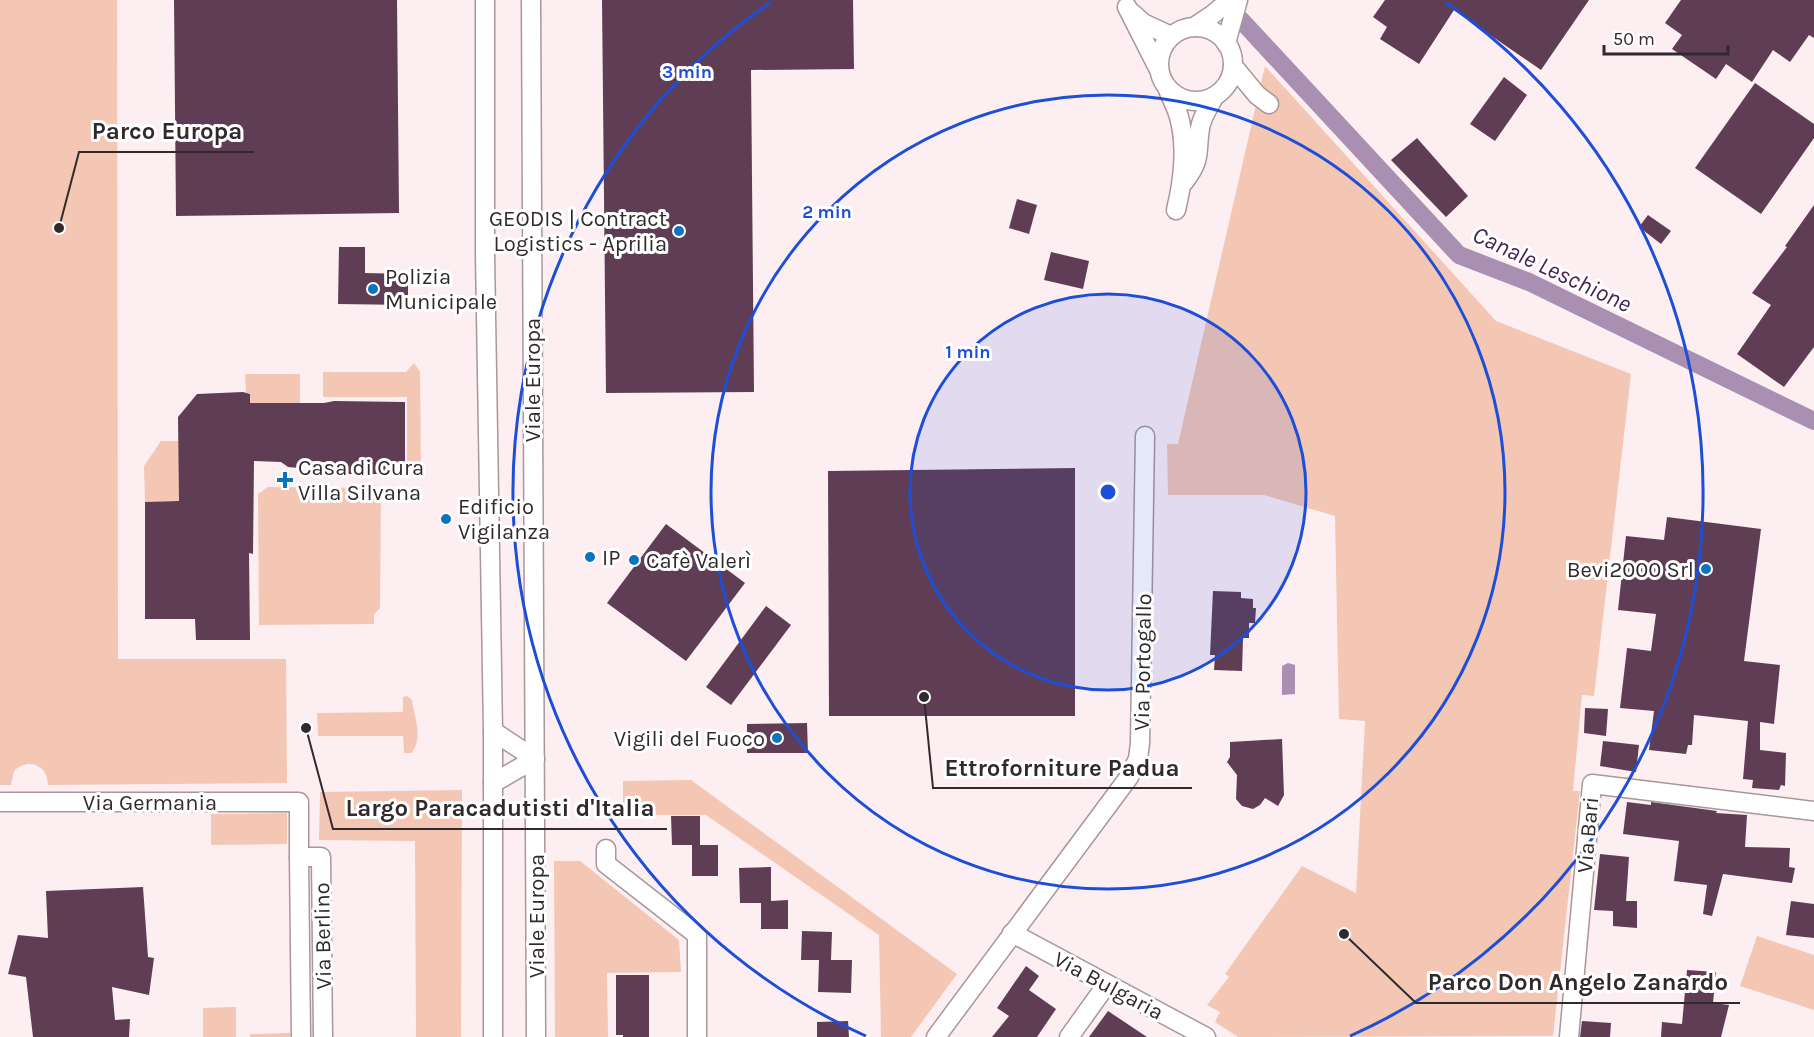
<svg xmlns="http://www.w3.org/2000/svg" width="1814" height="1037" viewBox="0 0 1814 1037" font-family="Karla,sans-serif">
<style>
.green{fill:#f3c7b3}
.water{fill:#a990b3}
.lines{fill:none;stroke-linecap:round;stroke-linejoin:round}
.canal{stroke:#a990b3;stroke-width:18}
.building{fill:#5f3e55}
.street-casing{stroke:#a8979b;stroke-width:21}
.street{stroke:#fff;stroke-width:18}
.ring{fill:none;stroke:#1d4ed8;stroke-width:3}
.poi-dot{fill:#0a74bf;stroke:#fff;stroke-width:2}
.labels{text-anchor:middle;stroke-width:6;stroke-linejoin:round;paint-order:stroke}
.poi-label{font-size:22px;fill:#312a2c;stroke:#fff;text-anchor:start}
.street-label{font-size:22px;fill:#312a2c;stroke:#fff}
.water-label{font-size:24px;font-style:italic;fill:#462453;stroke:#fff}
.centre{fill:#1d4ed8;stroke:#fff;stroke-width:3}
.ring-label{font-size:18px;text-anchor:middle;font-weight:bold;fill:#1d4ed8;stroke:#fff;stroke-width:6;stroke-linejoin:round;paint-order:stroke}
.leader{fill:none;stroke:#312a2c;stroke-width:2}
.callout-dot{fill:#312a2c;stroke:#fff;stroke-width:2}
.callout-label{font-size:24px;text-anchor:middle;font-weight:bold;fill:#312a2c;stroke:#fff;stroke-width:6;stroke-linejoin:round;paint-order:stroke}
</style>
<rect width="100%" height="100%" fill="#fdeef2"/>
<g class="green">
<path d="M0,0H117L118,659H286L287,783L48,785C48,765 28,757 14,771L11,785H0Z"/>
<path d="M1265,66L1496,321L1631,374L1594,696L1582,695L1573,791H1580L1553,1036L1238,1037L1215,1022L1220,1012L1207,1005L1229,977L1225,974L1302,866L1356,893L1365,721L1339,719L1335,516L1264,495H1168L1167,444H1178Z"/>
<path d="M414,363L420,372L421,474H407V397H323V372H406Z"/>
<path d="M245,374H300V403H250V393H246Z"/>
<path d="M161,441H179V501L145,502L144,466Z"/>
<path d="M268,487L381,488L380,608L374,614V624L259,625L258,494Z"/>
<path d="M407,696L412,700C414,715 424,740 411,753H404L403,736H318L317,713L403,712V697Z"/>
<path d="M691,780L957,974L911,1037H881L879,935L706,815H623V781Z"/>
<path d="M462,790L461,1037H416L415,841L319,840L320,792Z"/>
<path d="M287,813V844L211,845V814Z"/>
<path d="M554,861H580L679,940L681,972L607,973L608,1037H555Z"/>
<path d="M1757,936L1814,955V1010L1740,986Z"/>
<path d="M236,1007V1037H203V1008Z"/>
<path d="M290,1033V1037H250V1034Z"/>
</g>
<path class="water" d="M1288,663L1295,665V694L1282,695V666Z"/>
<g class="lines">
<path class="canal" d="M1241,20L1459,255L1529,282L1814,421"/>
</g>
<g class="building">
<path d="M174,0H397L399,213L176,216Z"/>
<path d="M602,0H853L854,69L751,70L754,392L606,393Z"/>
<path d="M1385,0H1589L1541,70L1454,10L1419,64L1380,39L1387,27L1373,17Z"/>
<path d="M1681,0H1814V38L1809,35L1790,62L1773,50L1752,82L1726,64L1716,79L1672,49L1682,35L1665,23Z"/>
<path d="M1504,77L1527,95L1495,141L1470,124Z"/>
<path d="M1755,83L1814,124V138L1761,214L1695,168Z"/>
<path d="M1417,138L1468,196L1446,217L1391,160Z"/>
<path d="M1017,199L1037,205L1029,234L1009,228Z"/>
<path d="M1814,205V347L1784,387L1737,354L1771,305L1752,293L1787,247L1785,246Z"/>
<path d="M1648,215L1671,231L1661,244L1639,227Z"/>
<path d="M339,247H365V273L408,274V305L338,304Z"/>
<path d="M1051,252L1089,261L1083,289L1044,280Z"/>
<path d="M243,392L250,394V403H324L334,401L405,402V474H334V463L311,461L299,468L288,467L281,462L254,461L253,554L249,553L250,640H196L195,619H145V502L179,501L178,417L197,394Z"/>
<path d="M1075,468V716H829L828,471Z"/>
<path d="M1667,517L1761,529L1744,661L1780,665L1774,724L1760,722V750L1786,753L1785,786L1781,785L1779,790L1752,788L1753,780L1743,779L1748,721L1694,715L1692,745H1688L1686,754L1649,750L1654,711L1620,708L1627,648L1651,651L1656,614L1618,610L1626,536L1664,540Z"/>
<path d="M666,524L745,583L686,661L607,603Z"/>
<path d="M1213,591L1241,592V598L1253,599V608H1256L1255,623H1249V638H1243L1242,671L1214,670L1215,655H1210Z"/>
<path d="M766,606L791,625L731,705L706,687Z"/>
<path d="M1585,708L1608,709L1606,736L1584,733Z"/>
<path d="M807,723L808,753H747V724Z"/>
<path d="M1282,739L1284,795L1278,806L1265,798L1260,805L1253,809L1242,806L1236,799L1237,775L1227,762L1230,757V742Z"/>
<path d="M1603,741L1639,745L1636,772L1600,766Z"/>
<path d="M1627,802L1651,805V802L1717,811L1716,813L1747,815L1745,847L1790,848L1789,867L1795,868L1792,883L1723,874L1712,916L1703,914L1707,885L1674,881L1679,841L1623,834Z"/>
<path d="M671,816H700V845H672Z"/>
<rect x="692" y="845" width="26" height="31"/>
<path d="M1600,854L1629,857L1626,901H1637V928L1613,926V911L1594,910Z"/>
<path d="M771,867V901L788,900V929H761V903H740L739,868Z"/>
<path d="M143,887L148,957L154,958L149,995L112,987L115,1020L130,1019L129,1037H33L26,977L8,974L18,935L48,938L46,891Z"/>
<path d="M1791,901L1814,904V938L1786,935Z"/>
<path d="M802,931L832,932L831,960H852L851,993L818,992L819,960H801Z"/>
<path d="M1026,966L1039,976L1029,990L1056,1009L1037,1037H992L1009,1016L997,1008Z"/>
<path d="M1687,970L1716,972L1713,1003L1729,1005L1721,1037H1661L1662,1022L1682,1024Z"/>
<path d="M616,975H649V1037H623V1035H616Z"/>
<path d="M1108,1011L1147,1037H1089Z"/>
<path d="M848,1021L849,1037H817V1022Z"/>
<path d="M1582,1021L1611,1023L1610,1037H1580Z"/>
</g>
<g class="lines">
<defs>
<g id="street">
<path d="M485,0V255L493,731V1037"/>
<path d="M531,0L536,1037"/>
<path d="M1127,7L1158,68"/>
<path d="M1132,13L1143,23L1171,36"/>
<circle cx="1196" cy="64" r="37"/>
<path d="M1194,27L1212,15L1230,0"/>
<path d="M1226,43L1238,0"/>
<path d="M1233,66L1257,95L1269,104"/>
<path d="M1168,90C1172,100 1178,110 1180,121C1187,150 1183,181 1176,210"/>
<path d="M1184,182C1202,159 1196,153 1200,128C1202,116 1209,107 1214,97"/>
<path d="M493,783L535,759L493,731"/>
<path d="M0,802H299V857"/>
<path d="M606,849V864L697,935V1037"/>
<path d="M1012,933L1206,1037"/>
<path d="M301,1037L299,857H321L323,1037"/>
<path d="M936,1037L1129,777L1138,759L1140,743L1145,436"/>
<path d="M1069,1037L1107,984"/>
<path d="M1569,1037L1592,784L1814,811"/>
</g>
</defs>
<use href="#street" class="street-casing"/>
<use href="#street" class="street"/>
</g>
<circle cx="1108" cy="492" r="198" fill="#1d4ed8" fill-opacity=".12"/>
<g class="ring">
<circle cx="1108" cy="492" r="198"/>
<circle cx="1108" cy="492" r="397"/>
<path d="M866 1036A595 595 0 0 1 771 2M1445 2A595 595 0 0 1 1350 1036"/>
</g>
<g class="poi-dot">
<circle cx="679" cy="231" r="6"/>
<circle cx="373" cy="289" r="6"/>
<path d="M282 471h6v6h6v6h-6v6h-6v-6h-6v-6h6z"/>
<circle cx="446" cy="519" r="6"/>
<circle cx="590" cy="557" r="6"/>
<circle cx="634" cy="560" r="6"/>
<circle cx="1706" cy="569" r="6"/>
<circle cx="777" cy="738" r="6"/>
</g>
<g class="labels">
<g class="poi-label">
<text x="667" y="226" text-anchor="end">GEODIS | Contract<tspan x="667" dy="25">Logistics - Aprilia</tspan></text>
<text x="385" y="284">Polizia<tspan x="385" dy="25">Municipale</tspan></text>
<text x="298" y="475">Casa di Cura<tspan x="298" dy="25">Villa Silvana</tspan></text>
<text x="458" y="514">Edificio<tspan x="458" dy="25">Vigilanza</tspan></text>
<text x="602" y="565">IP</text>
<text x="646" y="568">Cafè Valerì</text>
<text x="1694" y="577" text-anchor="end">Bevi2000 Srl</text>
<text x="765" y="746" text-anchor="end">Vigili del Fuoco</text>
</g>
<g class="street-label">
<text transform="translate(532 380) rotate(-90)" y="8">Viale Europa</text>
<text transform="translate(1142 662) rotate(-89)" y="8">Via Portogallo</text>
<text x="150" y="810">Via Germania</text>
<text transform="translate(1587 835) rotate(-85)" y="8">Via Bari</text>
<text transform="translate(536 916) rotate(-90)" y="8">Viale Europa</text>
<text transform="translate(322 936) rotate(-91)" y="8">Via Berlino</text>
<text transform="translate(1109 985) rotate(28)" y="8">Via Bulgaria</text>
</g>
<g class="water-label">
<text transform="translate(1552 269) rotate(25)" y="8">Canale Leschione</text>
</g>
</g>
<circle cx="1108" cy="492" r="9" class="centre"/>
<g class="ring-label">
<text x="687" y="78">3 min</text>
<text x="827" y="218">2 min</text>
<text x="968" y="358">1 min</text>
</g>
<path class="leader" d="M59 228L79 152H254M924 697L933 788H1192M306 728L333 829H667M1344 934L1416 1003H1740"/>
<g class="callout-dot">
<circle cx="59" cy="228" r="6"/>
<circle cx="924" cy="697" r="6"/>
<circle cx="306" cy="728" r="6"/>
<circle cx="1344" cy="934" r="6"/>
</g>
<g class="callout-label">
<text x="167" y="139">Parco Europa</text>
<text x="1062" y="776">Ettroforniture Padua</text>
<text x="500" y="816">Largo Paracadutisti d'Italia</text>
<text x="1578" y="990">Parco Don Angelo Zanardo</text>
</g>
<path d="M1604 45v9h124v-9" fill="none" stroke="#312a2c" stroke-width="3"/>
<text x="1613" y="45" font-size="18" fill="#312a2c" stroke="#ffffff" stroke-width="4.5" paint-order="stroke">50 m</text>
</svg>
